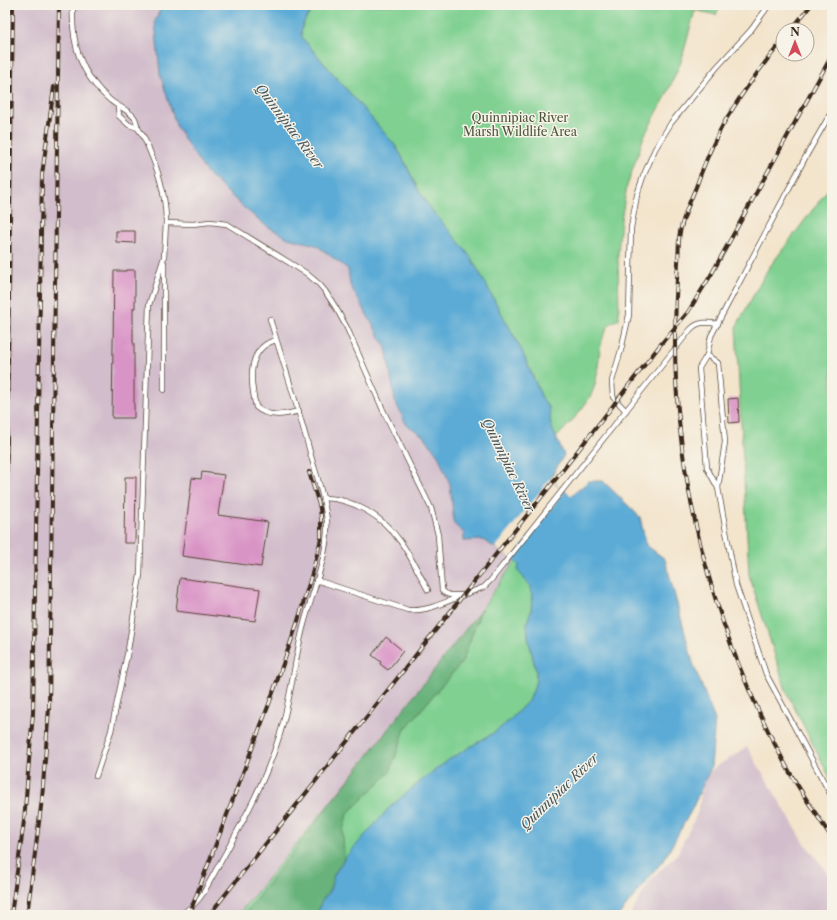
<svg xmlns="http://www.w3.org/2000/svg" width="837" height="920" viewBox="0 0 837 920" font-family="'Libre Caslon Text',serif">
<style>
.industrial{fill:#d1bdcb}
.green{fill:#7fd091;stroke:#5d7d58}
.forest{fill:#67b27b;stroke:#516e4c}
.water{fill:#5cabd6;stroke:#4c6a7a}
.pier{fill:#f3e4cc}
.building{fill:#d994c6}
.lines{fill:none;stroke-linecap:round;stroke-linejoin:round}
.service-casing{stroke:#574638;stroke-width:6}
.service{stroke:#fff;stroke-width:4.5}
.rail-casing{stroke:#3b2a1e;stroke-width:4}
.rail{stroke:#f7f3e8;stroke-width:2.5;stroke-dasharray:8;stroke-linecap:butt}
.labels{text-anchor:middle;stroke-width:3;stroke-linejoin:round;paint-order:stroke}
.park-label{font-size:12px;fill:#4c543b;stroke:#f7f3e8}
.water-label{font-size:13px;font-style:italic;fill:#47575e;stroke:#f7f3e8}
</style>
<rect width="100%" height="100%" fill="#f7f3e8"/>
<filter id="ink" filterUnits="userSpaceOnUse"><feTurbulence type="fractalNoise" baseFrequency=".025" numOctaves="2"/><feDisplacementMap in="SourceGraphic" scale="8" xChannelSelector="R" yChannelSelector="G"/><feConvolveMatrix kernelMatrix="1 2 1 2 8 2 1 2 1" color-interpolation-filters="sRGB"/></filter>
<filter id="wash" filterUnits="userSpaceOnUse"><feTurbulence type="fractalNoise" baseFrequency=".012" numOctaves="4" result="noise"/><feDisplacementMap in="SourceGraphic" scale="16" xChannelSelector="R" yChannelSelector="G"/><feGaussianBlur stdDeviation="0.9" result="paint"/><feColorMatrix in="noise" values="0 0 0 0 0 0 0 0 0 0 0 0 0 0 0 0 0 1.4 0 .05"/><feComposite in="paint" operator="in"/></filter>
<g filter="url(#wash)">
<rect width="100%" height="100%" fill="#f3e4cc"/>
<g class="industrial">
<path d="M5,5H162L169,100L176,125L191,150L207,173L242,206L265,225L288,238L316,245L348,269L350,285L386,348L395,401L406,424L425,437L438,455L450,484L454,524L464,533V541L483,540L515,561L482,608L404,712L238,915H5Z"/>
<path d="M747,747L805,844L832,878V915H630L651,879L677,855L697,814L706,773Z"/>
</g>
<g class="green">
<path d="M317,5H720L716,15L695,10L681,62L665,98L644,136L627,186L621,220L618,253L619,319C615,321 609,324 607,328C595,349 602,376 590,397C581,412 568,425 556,438L551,426L549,408L542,398L522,351L473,261C460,242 444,227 430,209C416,190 409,166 396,147L303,39C297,27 309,14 317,5Z"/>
<path d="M832,184V782L787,693L749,575L736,327L768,269Z"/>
<path d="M515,561L519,565L531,587L532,599L531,611L527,622L528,637L536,671V680L533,691L528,701L509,721L495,732L450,759L390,807L353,850L321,903L317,915H238L404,712L479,615L482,608Z"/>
</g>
<path class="forest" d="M482,608L462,662L405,729L390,772L347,814L343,831L344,859L334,875L330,890L321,903L317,915H244Z"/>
<path class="water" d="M160,5H317C309,14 297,27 303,39L394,144L401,155L419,191L430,208L464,248L473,261L522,351L542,398L549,408L551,426L564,455L550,479L571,496L589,481H603L640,517L646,545L665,559L693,663L715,720L711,767L692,809L665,858L619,915H317L321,903L330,890L334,875L344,859L390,807L422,780L450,759L495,732L509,721L528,701L533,691L536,680V671L528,637L527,622L531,611L532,599L531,587L518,571L519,565L515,561L483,540L464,541V533L454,524L450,484L438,455L425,437L406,424L395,401L386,348L350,285L348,269L316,245L288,238L265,225L242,206L207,173L191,150L176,125L160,74L155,21L162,6Z"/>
<path class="pier" d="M550,479L564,491L512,559L495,548Z"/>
<g id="blocks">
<g class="building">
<path d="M116,231H135V243L116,242Z"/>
<path d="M126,270H135V308H133V343H134V418H112L114,271H126Z"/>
<path d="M738,398L739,422L729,423L728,399Z"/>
<path d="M202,472L224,475L218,515L268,522L261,567L182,556L192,478L201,479Z"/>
<path d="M125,477H136L135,543H124Z"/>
<path d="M180,578L260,589L255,621L176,611Z"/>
<path d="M386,637L403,651L388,670L380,664L381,662L372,655Z"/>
</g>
</g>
</g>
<g filter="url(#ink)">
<use href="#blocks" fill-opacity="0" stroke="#574638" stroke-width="1"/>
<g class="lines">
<defs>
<g id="service">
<path d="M73,5C71,44 80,74 110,100C118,107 126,108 134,117C137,120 136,124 138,128C140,132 143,135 144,138C157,166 166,192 166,223L193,224L210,222L227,224L306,273L319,284L325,291L336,308L347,328L383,410L431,508L438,535L442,590C447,597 456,595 463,595C446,602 426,612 408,610L316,580"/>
<path d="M118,107L119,116L129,125L138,128"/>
<path d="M276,340C246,348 250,382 256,407C268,418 284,415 299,411"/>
<path d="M707,355L718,363L725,442L718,488L736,585L766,674L832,797"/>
<path d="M164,390V263"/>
<path d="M626,411L613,397L612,381L621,350L629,315L631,228L637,195L643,177L655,149L671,123L717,67L751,30L769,5"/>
<path d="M718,488L707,468L699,368L707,355L711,336L805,158L832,111"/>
<path d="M323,498C353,498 383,517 400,541C411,556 419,574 428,590"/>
<path d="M463,595L484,587L491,580L690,330C698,321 706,322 718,324"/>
<path d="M96,776L111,731L128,650L140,575L149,305L164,257L166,223"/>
<path d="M180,915C190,909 197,903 204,892C231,842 262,792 279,737C291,700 294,661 304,624C312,593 329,553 327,521C325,499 317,477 311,456C299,410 284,365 270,319"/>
</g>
</defs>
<use href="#service" class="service-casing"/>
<use href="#service" class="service"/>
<defs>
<g id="rail">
<path d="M791,30L811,5"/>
<path d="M783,40C764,63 746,87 730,113C715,136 705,162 696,187C690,201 683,217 680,232C678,242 679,252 678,262C676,288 675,314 675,340C675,483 714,631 782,758C796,786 815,812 832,838"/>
<path d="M5,144L7,5"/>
<path d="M5,581L13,5"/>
<path d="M11,915L24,821L33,713L42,175L54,87"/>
<path d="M27,915L42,799L49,708L59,5"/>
<path d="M189,915L269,704L297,624L313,570L321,539V518L320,508L309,472"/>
<path d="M209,915L555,480L661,344L688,312L711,275L832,55"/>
</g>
</defs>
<use href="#rail" class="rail-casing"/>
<use href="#rail" class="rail"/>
</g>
</g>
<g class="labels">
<g class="park-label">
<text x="520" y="122">Quinnipiac River<tspan x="520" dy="14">Marsh Wildlife Area</tspan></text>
</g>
<g class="water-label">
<text transform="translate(290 126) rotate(53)" y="5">Quinnipiac River</text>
<text transform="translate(509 465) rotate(64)" y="5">Quinnipiac River</text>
<text transform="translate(559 791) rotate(-44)" y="5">Quinnipiac River</text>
</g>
</g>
<rect width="837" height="920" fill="none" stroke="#f7f3e8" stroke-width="20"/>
<g transform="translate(795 42)"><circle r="19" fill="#f7f3e8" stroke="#aca397"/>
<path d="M0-3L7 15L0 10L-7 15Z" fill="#d1495b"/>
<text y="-6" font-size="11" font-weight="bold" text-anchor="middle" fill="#3b2a1e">N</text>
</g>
</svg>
